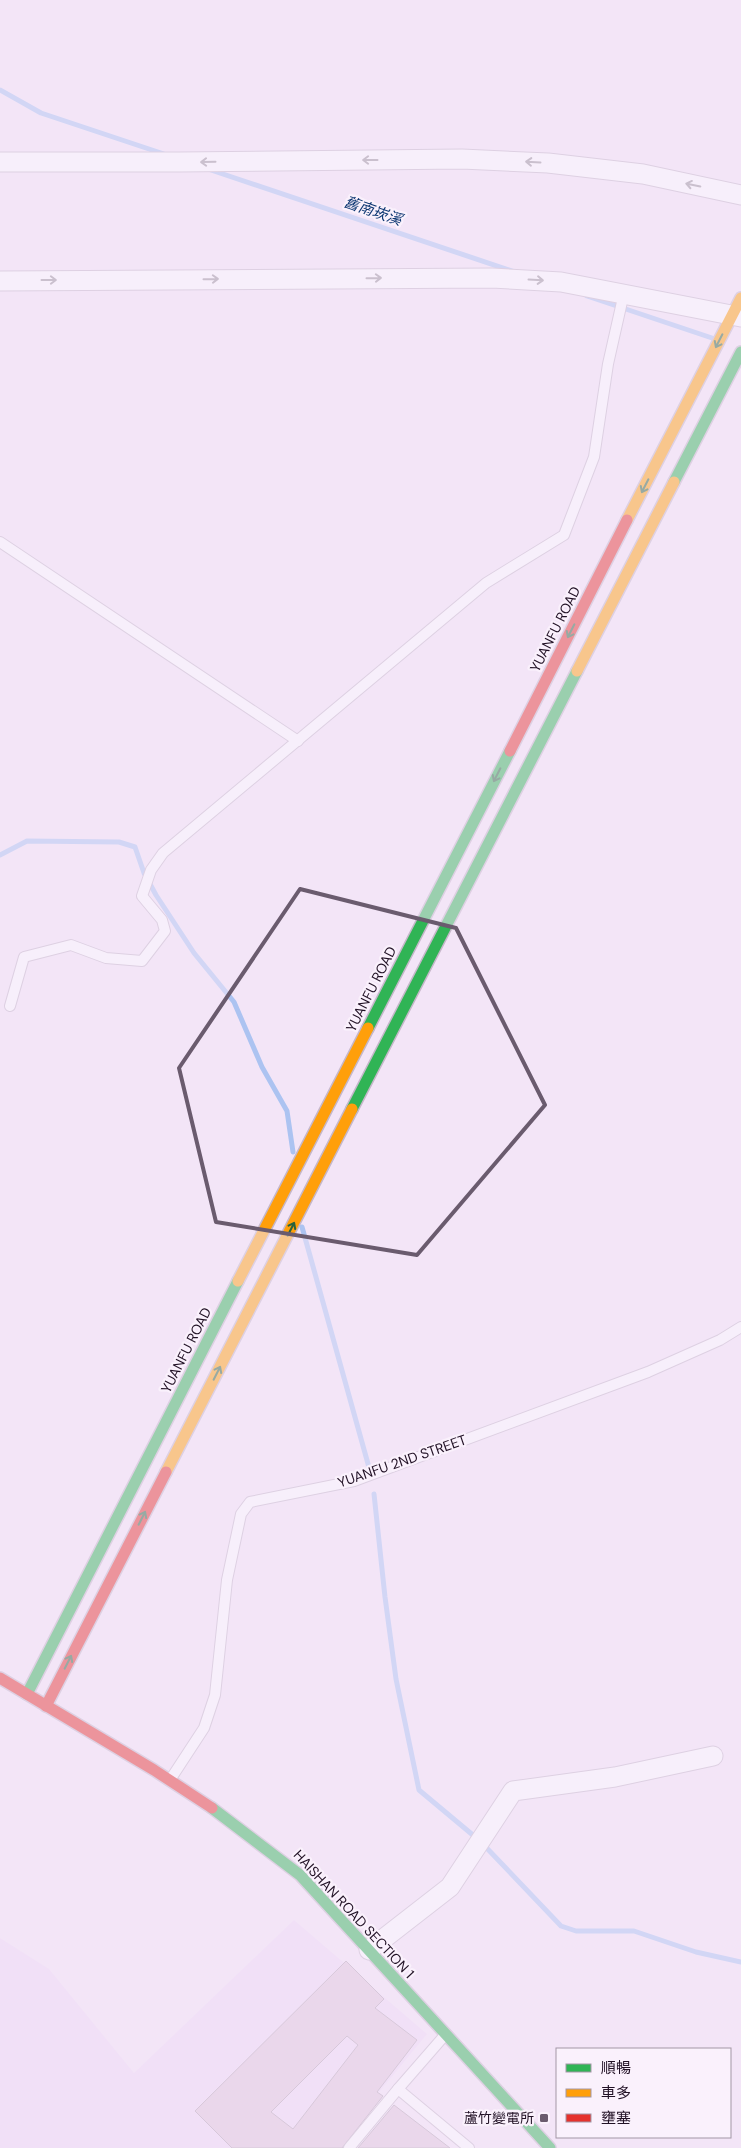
<svg xmlns="http://www.w3.org/2000/svg" width="741" height="2148" viewBox="0 0 741 2148" font-family="'DM Sans','Noto Sans TC',sans-serif">
<style>
.built{fill:#f0daf7}
.lines{fill:none;stroke-linecap:round;stroke-linejoin:round}
.stream{stroke:#acc3f1;stroke-width:5}
.building{fill:#e0c5dc;stroke:#b6a5b5;fill-rule:evenodd}
.lane-casing{stroke:#c5b7c9;stroke-width:12}
.street-casing{stroke:#c5b7c9;stroke-width:21}
.fast-casing{stroke:#c5b7c9;stroke-width:14}
.slow-casing{stroke:#c5b7c9;stroke-width:14}
.jam-casing{stroke:#c5b7c9;stroke-width:14}
.lane{stroke:#fdfbfe;stroke-width:10}
.street{stroke:#fdfbfe;stroke-width:19}
.fast{stroke:#30b455;stroke-width:11}
.slow{stroke:#ff9f0a;stroke-width:11}
.jam{stroke:#e5322d;stroke-width:11}
.oneway{stroke:#9a929c}
.oneway2{stroke:#28623d}
.marked{fill:none;stroke:#6a5b6e;stroke-width:4;stroke-linejoin:round}
.poi-dot{fill:#6a5b6e;stroke:#faf1fc;stroke-width:2}
.labels{text-anchor:middle;stroke-width:4.5;stroke-linejoin:round;paint-order:stroke}
.street-label{font-size:14px;fill:#211125;stroke:#faf1fc}
.poi-label{font-size:14px;fill:#211125;stroke:#faf1fc;text-anchor:end}
.water-label{font-size:15px;font-style:italic;fill:#0c3671;stroke:#faf1fc}
</style>
<rect width="100%" height="100%" fill="#f3e5f7"/>
<path class="built" d="M294,1920L427,2034L333,2148H0V1938L49,1969L134,2073Z"/>
<g class="lines">
<g class="stream">
<path d="M0,90L41,113L164,154"/>
<path d="M208,169L515,272"/>
<path d="M587,296L712,338"/>
<path d="M0,855L27,841L119,842L135,847L144,873L156,895L194,953L234,1002L262,1067L287,1111L293,1152"/>
<path d="M302,1227L370,1471"/>
<path d="M374,1494L385,1597L396,1679L419,1790L480,1841L561,1926L576,1931H634L696,1952L741,1962"/>
</g>
</g>
<g class="building">
<path d="M346,1961L384,1999L375,2008L417,2040L377,2092L383,2096L342,2148H232L195,2111ZM347,2036L358,2045L293,2129L271,2112Z"/>
<path d="M394,2105L450,2148H358Z"/>
</g>
<g class="lines">
<defs>
<g id="lane">
<path d="M0,542L298,741"/>
<path d="M10,1006L24,957L71,945L106,958L142,961L165,931L162,920L142,896L151,870L163,853L486,583L564,535L594,457L608,364L624,293"/>
<path d="M170,1780L204,1728L215,1695L227,1580L241,1514L250,1502L354,1481L648,1372L720,1340L741,1327"/>
<path d="M445,2035L398,2089L469,2148"/>
<path d="M349,2148L398,2089"/>
</g>
<g id="street">
<path d="M0,162H179L462,159L548,163L643,174L741,195"/>
<path d="M0,281L492,278L561,282L741,317"/>
<path d="M369,1950L450,1887L513,1791L615,1777L713,1756"/>
</g>
<g id="fast">
<path d="M674,482L741,352"/>
<path d="M368,1028L510,751"/>
<path d="M352,1109L577,671"/>
<path d="M27,1694L238,1281"/>
<path d="M212,1808L300,1875L550,2148"/>
</g>
<g id="slow">
<path d="M627,520L741,298"/>
<path d="M577,671L674,482"/>
<path d="M238,1281L368,1028"/>
<path d="M166,1472L352,1109"/>
</g>
<g id="jam">
<path d="M510,751L627,520"/>
<path d="M0,1678L154,1770L212,1808"/>
<path d="M46,1706L166,1472"/>
</g>
</defs>
<use href="#lane" class="lane-casing"/>
<use href="#street" class="street-casing"/>
<use href="#fast" class="fast-casing"/>
<use href="#slow" class="slow-casing"/>
<use href="#jam" class="jam-casing"/>
<use href="#lane" class="lane"/>
<use href="#street" class="street"/>
<use href="#fast" class="fast"/>
<use href="#slow" class="slow"/>
<use href="#jam" class="jam"/>
</g>
<defs><path id="oneway-shaft" d="M-6 0H5M1.5-3L5.5 0L1.5 3" fill="none" stroke-width="1.6" stroke-linecap="round" stroke-linejoin="round" transform="scale(1.25)"/></defs>
<g class="oneway">
<use href="#oneway-shaft" transform="translate(370 160) rotate(180)"/>
<use href="#oneway-shaft" transform="translate(208 162) rotate(179)"/>
<use href="#oneway-shaft" transform="translate(533 162) rotate(-177)"/>
<use href="#oneway-shaft" transform="translate(693 185) rotate(-168)"/>
<use href="#oneway-shaft" transform="translate(374 278) rotate(-1)"/>
<use href="#oneway-shaft" transform="translate(211 279) rotate(-1)"/>
<use href="#oneway-shaft" transform="translate(49 280)"/>
<use href="#oneway-shaft" transform="translate(536 280) rotate(3)"/>
</g>
<g class="oneway2">
<use href="#oneway-shaft" transform="translate(719 341) rotate(117)"/>
<use href="#oneway-shaft" transform="translate(645 486) rotate(117)"/>
<use href="#oneway-shaft" transform="translate(571 631) rotate(117)"/>
<use href="#oneway-shaft" transform="translate(497 775) rotate(117)"/>
<use href="#oneway-shaft" transform="translate(291 1229) rotate(-63)"/>
<use href="#oneway-shaft" transform="translate(217 1373) rotate(-63)"/>
<use href="#oneway-shaft" transform="translate(142 1518) rotate(-63)"/>
<use href="#oneway-shaft" transform="translate(68 1662) rotate(-63)"/>
</g>
<path d="M0 0H741V2148H0ZM300,889L456,928L545,1105L417,1255L216,1222L179,1068Z" fill="#f3e5f7" fill-opacity=".55" fill-rule="evenodd"/>
<path class="marked" d="M300,889L456,928L545,1105L417,1255L216,1222L179,1068Z"/>
<rect class="poi-dot" x="539" y="2113" width="10" height="10" rx="2.5"/>
<g class="labels">
<g class="street-label">
<text transform="translate(555 629) rotate(-63)" y="5">YUANFU ROAD</text>
<text transform="translate(371 989) rotate(-63)" y="5">YUANFU ROAD</text>
<text transform="translate(186 1350) rotate(-63)" y="5">YUANFU ROAD</text>
<text transform="translate(402 1461) rotate(-19)" y="5">YUANFU 2ND STREET</text>
<text transform="translate(354 1914) rotate(47)" y="5">HAISHAN ROAD SECTION 1</text>
</g>
<g class="poi-label">
<text x="534" y="2123">蘆竹變電所</text>
</g>
<g class="water-label">
<text transform="translate(373 211) rotate(19)" y="5">舊南崁溪</text>
</g>
</g>
<rect x="556" y="2048" width="175" height="90" fill="#faf1fc" stroke="#a397a6"/>
<rect x="566" y="2064" width="25" height="8" fill="#30b455" stroke="#a397a6"/>
<text x="601" y="2073" font-size="15" fill="#211125">順暢</text>
<rect x="566" y="2089" width="25" height="8" fill="#ff9f0a" stroke="#a397a6"/>
<text x="601" y="2098" font-size="15" fill="#211125">車多</text>
<rect x="566" y="2114" width="25" height="8" fill="#e5322d" stroke="#a397a6"/>
<text x="601" y="2123" font-size="15" fill="#211125">壅塞</text>
</svg>
